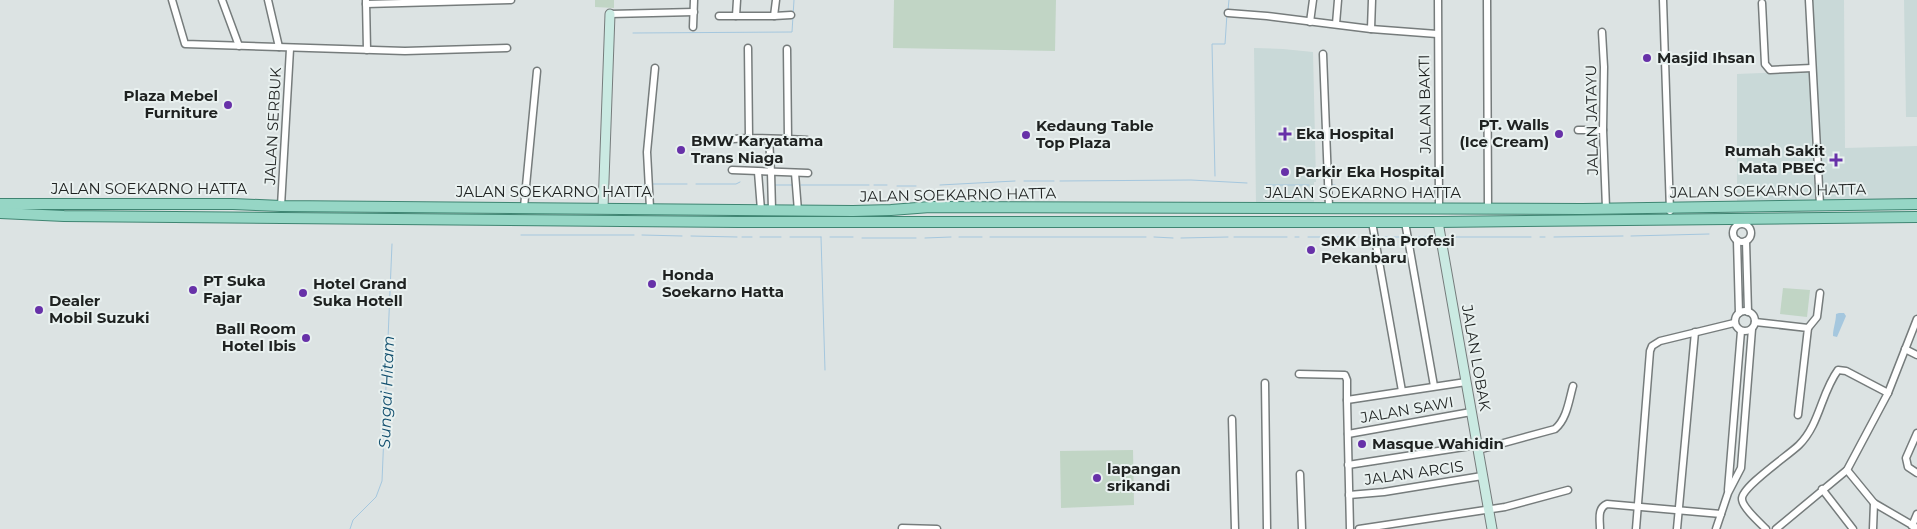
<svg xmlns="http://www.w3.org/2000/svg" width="1917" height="529" viewBox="0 0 1917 529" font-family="Montserrat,sans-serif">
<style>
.built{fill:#c9d9d8}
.green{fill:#c1d5c5}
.water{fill:#a5c7de}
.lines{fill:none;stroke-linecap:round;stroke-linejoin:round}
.stream{stroke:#a5c7de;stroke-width:1}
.street-casing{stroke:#767c7c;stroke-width:9}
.secondary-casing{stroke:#767c7c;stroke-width:11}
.primary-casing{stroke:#3f8572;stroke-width:12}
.street{stroke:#fff;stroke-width:6}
.secondary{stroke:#caeae2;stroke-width:9}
.primary{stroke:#96d6c5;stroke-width:10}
.poi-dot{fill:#6731a8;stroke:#e9f1f0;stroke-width:2}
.labels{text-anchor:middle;stroke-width:4;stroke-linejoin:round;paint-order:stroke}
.poi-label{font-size:15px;font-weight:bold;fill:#1f2221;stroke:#e9f1f0;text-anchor:start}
.street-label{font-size:15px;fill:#1f2221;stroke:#e9f1f0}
.water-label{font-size:16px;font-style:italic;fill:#104e6d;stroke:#e9f1f0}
</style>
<rect width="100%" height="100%" fill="#dce3e3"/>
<g class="built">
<path d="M1813,0H1844L1845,148L1917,146V202L1737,204V74L1816,71Z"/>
<path d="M1904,0H1917V117H1906Z"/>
<path d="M1254,48L1283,49L1313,52L1316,182H1314V206L1256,205Z"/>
</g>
<g class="green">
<path d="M595,0H614V8L595,7Z"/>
<path d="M894,0H1056L1055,51L893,48Z"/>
<path d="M1783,288L1810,290L1807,317L1780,314Z"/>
<path d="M1133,450L1134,505L1061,508L1060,451Z"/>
</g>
<path class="water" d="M1839,313H1844L1846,316L1837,337L1833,336C1833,328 1836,322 1836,314Z"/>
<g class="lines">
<g class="stream">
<path d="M1228,10L1229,0"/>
<path d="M633,33L792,32L794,0"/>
<path d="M1215,176L1212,44H1225L1227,14"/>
<path d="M1024,181H1054"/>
<path d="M1060,181L1191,180L1247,183"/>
<path d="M652,184H687"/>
<path d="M696,184H736L740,182"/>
<path d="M632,185H644"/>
<path d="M775,185H793"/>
<path d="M801,185H869"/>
<path d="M874,185H887"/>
<path d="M940,185L1015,181"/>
<path d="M1266,185H1309"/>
<path d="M1332,185H1335"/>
<path d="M897,186H916"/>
<path d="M521,235H634"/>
<path d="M642,235L682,236"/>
<path d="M691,236L737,237"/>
<path d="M1631,236L1709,234"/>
<path d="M742,237H752"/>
<path d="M760,237H781"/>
<path d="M790,237H821"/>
<path d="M821,237L825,370"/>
<path d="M830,237H853"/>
<path d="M959,237H982"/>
<path d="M990,237H1146"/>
<path d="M1154,237L1173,238"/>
<path d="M1234,237H1287"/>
<path d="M1295,237H1299"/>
<path d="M1308,237H1344"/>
<path d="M1359,237H1370"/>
<path d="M1379,237H1404"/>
<path d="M1412,237L1436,236"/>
<path d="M1445,237H1531"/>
<path d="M1540,237H1545"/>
<path d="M1554,237L1623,236"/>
<path d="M862,238H916"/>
<path d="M925,238L951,237"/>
<path d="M1181,238L1228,237"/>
<path d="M350,529L353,520L376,497L382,481L392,244"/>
</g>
<defs>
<g id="street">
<path d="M172,0L185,44L405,51L507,48"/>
<path d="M222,0L239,46"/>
<path d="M268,0L279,47"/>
<path d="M1438,0L1439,208"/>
<path d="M1487,0L1488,209"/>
<path d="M1663,0L1670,211"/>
<path d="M1809,0L1820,205"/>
<path d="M366,1L367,50"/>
<path d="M1762,3L1765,64L1770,70L1812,68"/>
<path d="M366,4L511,0"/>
<path d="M1228,13L1267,16L1371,29L1437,34"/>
<path d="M610,14L694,12"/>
<path d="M719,16H774L776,0"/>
<path d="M736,16L737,0"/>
<path d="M774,16L791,15"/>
<path d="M1310,22L1313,0"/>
<path d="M1336,24L1338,0"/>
<path d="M693,27L694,0"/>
<path d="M1371,29L1372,0"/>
<path d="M1602,32L1604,67L1603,130L1606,208"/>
<path d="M748,48L749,138H751L788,139L787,49"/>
<path d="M1323,54L1329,207"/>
<path d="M1578,130H1603"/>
<path d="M733,139L749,138"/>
<path d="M769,139L771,172L772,210"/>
<path d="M788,139L807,140"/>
<path d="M732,170L808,173"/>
<path d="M758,172L761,210"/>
<path d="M795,173L798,211"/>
<path d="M281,206L290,49"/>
<path d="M524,207L537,71"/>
<path d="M650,208L647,152L655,68"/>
<path d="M1372,222L1402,391"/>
<path d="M1405,222L1434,386"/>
<circle cx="1742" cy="233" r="9"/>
<path d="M1737,240L1739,313"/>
<path d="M1746,241L1748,312"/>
<circle cx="1745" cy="321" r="10"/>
<path d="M1755,322L1808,328L1798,415"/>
<path d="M1808,328L1817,317L1820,293"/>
<path d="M1905,349L1917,355"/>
<path d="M1299,374L1345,375L1347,380V400L1466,382"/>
<path d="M1265,383L1267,529"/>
<path d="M1347,400L1350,529"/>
<path d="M1232,419L1235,529"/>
<path d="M1917,433L1906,458L1908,467L1917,473"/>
<path d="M1348,434L1471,412"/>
<path d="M1478,450L1555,429C1567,419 1569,400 1573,386"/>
<path d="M1348,465L1477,445"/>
<path d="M1847,470L1874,503L1917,528"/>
<path d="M1300,474L1302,529"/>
<path d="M1822,489L1853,529"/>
<path d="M1728,490L1741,331"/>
<path d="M1349,495L1384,492L1482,476"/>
<path d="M1912,526L1917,514"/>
<path d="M902,528L937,529"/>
<path d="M1359,529L1505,507L1568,490"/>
<path d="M1600,529C1600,520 1597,508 1607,504L1721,514"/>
<path d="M1636,529L1650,351L1652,346L1660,341L1734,323"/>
<path d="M1677,529L1695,332"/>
<path d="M1716,529L1728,493L1741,468L1752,329"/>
<path d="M1766,529C1760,523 1742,507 1742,499C1741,487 1789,455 1799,445C1820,424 1821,393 1838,370L1846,371L1888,393"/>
<path d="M1776,529L1847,470L1888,393L1917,319"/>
<path d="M1873,529L1874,503"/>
</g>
<g id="secondary">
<path d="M603,208L610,14"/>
<path d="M1438,222L1492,529"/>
</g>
<g id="primary">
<path d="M0,204H233L281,206L853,211L891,210L930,207L1582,209L1917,204"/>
<path d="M0,213L64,216L738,222H1438L1917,217"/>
</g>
</defs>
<use href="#street" class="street-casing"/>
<use href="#secondary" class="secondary-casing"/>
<use href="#primary" class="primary-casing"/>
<use href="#street" class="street"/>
<use href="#secondary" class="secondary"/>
<use href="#primary" class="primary"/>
</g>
<g class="poi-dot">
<circle cx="1647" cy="58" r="5"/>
<circle cx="228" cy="105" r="5"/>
<path d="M1282.5 126.5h5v5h5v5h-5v5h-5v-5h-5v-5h5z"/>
<circle cx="1559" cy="134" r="5"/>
<circle cx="1026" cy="135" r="5"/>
<circle cx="681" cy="150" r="5"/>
<path d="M1833.5 152.5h5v5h5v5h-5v5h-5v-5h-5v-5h5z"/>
<circle cx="1285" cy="172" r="5"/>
<circle cx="1311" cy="250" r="5"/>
<circle cx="652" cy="284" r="5"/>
<circle cx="193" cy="290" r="5"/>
<circle cx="303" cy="293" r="5"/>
<circle cx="39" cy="310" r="5"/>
<circle cx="306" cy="338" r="5"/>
<circle cx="1362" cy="444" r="5"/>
<circle cx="1097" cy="478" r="5"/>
</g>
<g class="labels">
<g class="poi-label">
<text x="1657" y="63">Masjid Ihsan</text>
<text x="218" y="101" text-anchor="end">Plaza Mebel<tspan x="218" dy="17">Furniture</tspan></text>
<text x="1549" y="130" text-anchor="end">PT. Walls<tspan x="1549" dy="17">(Ice Cream)</tspan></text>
<text x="1036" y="131">Kedaung Table<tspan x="1036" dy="17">Top Plaza</tspan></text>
<text x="1296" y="139">Eka Hospital</text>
<text x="691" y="146">BMW Karyatama<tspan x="691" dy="17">Trans Niaga</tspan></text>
<text x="1825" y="156" text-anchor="end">Rumah Sakit<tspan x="1825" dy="17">Mata PBEC</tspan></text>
<text x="1295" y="177">Parkir Eka Hospital</text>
<text x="1321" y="246">SMK Bina Profesi<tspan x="1321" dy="17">Pekanbaru</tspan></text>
<text x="662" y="280">Honda<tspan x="662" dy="17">Soekarno Hatta</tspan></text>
<text x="203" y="286">PT Suka<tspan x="203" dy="17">Fajar</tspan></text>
<text x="313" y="289">Hotel Grand<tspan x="313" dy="17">Suka Hotell</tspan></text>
<text x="49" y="306">Dealer<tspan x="49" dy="17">Mobil Suzuki</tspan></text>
<text x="296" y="334" text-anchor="end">Ball Room<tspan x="296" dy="17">Hotel Ibis</tspan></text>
<text x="1372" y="449">Masque Wahidin</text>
<text x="1107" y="474">lapangan<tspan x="1107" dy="17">srikandi</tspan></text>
</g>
<g class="street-label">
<text transform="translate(1425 104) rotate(-91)" y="5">JALAN BAKTI</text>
<text transform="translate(1592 120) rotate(-91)" y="5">JALAN JATAYU</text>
<text transform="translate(273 126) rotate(-87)" y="5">JALAN SERBUK</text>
<text x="149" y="194">JALAN SOEKARNO HATTA</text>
<text transform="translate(1768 191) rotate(-1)" y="5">JALAN SOEKARNO HATTA</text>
<text x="554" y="197">JALAN SOEKARNO HATTA</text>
<text x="1363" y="198">JALAN SOEKARNO HATTA</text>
<text transform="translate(958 195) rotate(-1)" y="5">JALAN SOEKARNO HATTA</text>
<text transform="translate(1476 358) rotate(80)" y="5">JALAN LOBAK</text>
<text transform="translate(1407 410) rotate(-10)" y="5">JALAN SAWI</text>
<text transform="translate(1414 473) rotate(-8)" y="5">JALAN ARCIS</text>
</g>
<g class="water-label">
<text transform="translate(386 392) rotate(-88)" y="6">Sungai Hitam</text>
</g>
</g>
</svg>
